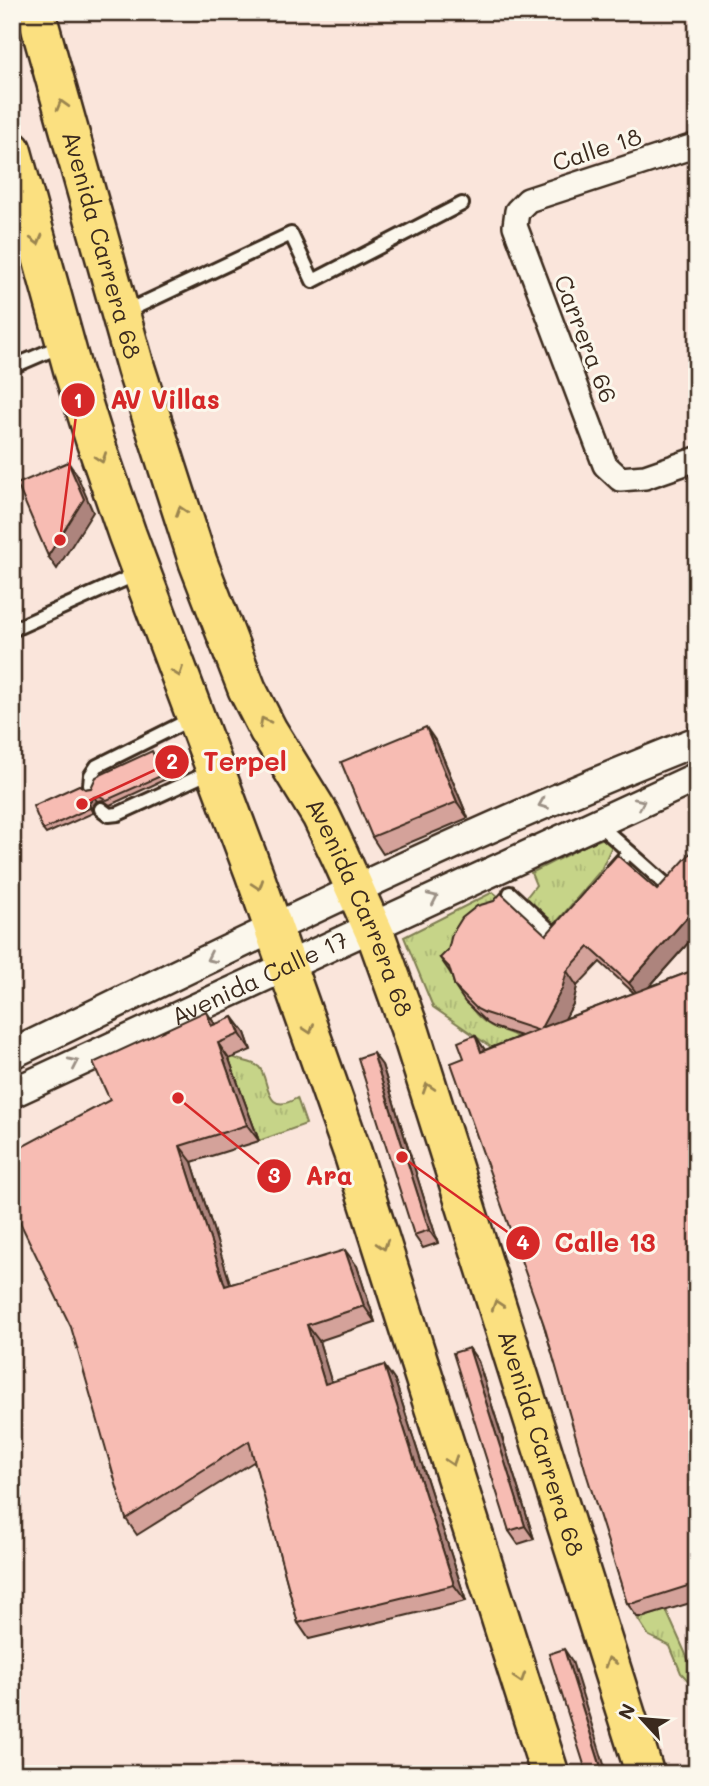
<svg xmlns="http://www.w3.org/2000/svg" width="709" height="1786" viewBox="0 0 709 1786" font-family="Mali,sans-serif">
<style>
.grass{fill:url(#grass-tufts);stroke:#807f53;stroke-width:2}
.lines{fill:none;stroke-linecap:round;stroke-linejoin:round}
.service-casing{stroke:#3b2a1e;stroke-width:18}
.minor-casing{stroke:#3b2a1e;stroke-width:28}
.tertiary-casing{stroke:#3b2a1e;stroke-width:33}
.primary-casing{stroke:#3b2a1e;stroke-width:42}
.service{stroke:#fbf7ec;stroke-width:12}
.minor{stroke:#fbf7ec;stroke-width:23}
.tertiary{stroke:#fbf7ec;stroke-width:28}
.primary{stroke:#fbe080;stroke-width:37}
.wall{fill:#d4a29a;stroke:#3b2a1e;stroke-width:2;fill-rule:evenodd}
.shaded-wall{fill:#ad847d;stroke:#3b2a1e;stroke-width:2}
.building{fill:#f7bcb3;stroke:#3b2a1e;stroke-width:2}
.oneway{stroke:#9b854f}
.oneway2{stroke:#9b9085}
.labels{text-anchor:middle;stroke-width:6;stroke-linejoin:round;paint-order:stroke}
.street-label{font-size:24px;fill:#3b2a1e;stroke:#fbf7ec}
.leader{fill:none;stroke:#d62828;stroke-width:2.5}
.callout-dot{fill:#d62828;stroke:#fbf7ec;stroke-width:2.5}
.mark-label{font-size:21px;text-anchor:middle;font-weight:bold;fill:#fff}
.callout-label{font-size:26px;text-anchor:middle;font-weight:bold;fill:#d62828;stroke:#fbf7ec;stroke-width:6;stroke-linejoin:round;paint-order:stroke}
</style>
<defs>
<pattern id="grass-tufts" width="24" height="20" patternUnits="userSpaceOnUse" patternTransform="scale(1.75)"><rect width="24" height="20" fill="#c6d488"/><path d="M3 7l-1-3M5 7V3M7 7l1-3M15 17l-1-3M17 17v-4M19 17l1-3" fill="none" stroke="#abb675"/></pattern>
</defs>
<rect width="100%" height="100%" fill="#fae5db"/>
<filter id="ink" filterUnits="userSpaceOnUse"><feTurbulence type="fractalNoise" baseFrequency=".0143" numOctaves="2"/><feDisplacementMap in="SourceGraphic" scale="14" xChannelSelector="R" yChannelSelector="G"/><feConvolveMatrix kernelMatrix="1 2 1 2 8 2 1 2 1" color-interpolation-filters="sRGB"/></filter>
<g filter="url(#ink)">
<g class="grass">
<path d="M604,838L612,846L601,870L555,924L525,899L536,885L531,873L586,845Z"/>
<path d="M493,892L512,908L460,981C466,1003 476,1021 498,1029C509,1033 515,1034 523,1042L497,1054L491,1047L433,1007L404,937Z"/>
<path d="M217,1027L233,1057C241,1062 252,1061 259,1067C270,1078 263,1118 297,1098L306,1124L259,1141Z"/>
<path d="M666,1610L697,1679V1690L681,1673L670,1646L649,1636L638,1619Z"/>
</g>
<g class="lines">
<defs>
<g id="service">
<path d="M123,313L291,234L313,281L462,204"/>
<path d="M12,367L63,345"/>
<path d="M12,630L139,573"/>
<path d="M90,785L91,775L97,766L193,718"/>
<path d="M101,809L109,815L118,814L212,771"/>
<path d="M597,823L671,889L674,886"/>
<path d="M613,870L629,852"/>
<path d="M510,893L555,935L561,928"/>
</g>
<path id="minor" d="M697,145L528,200L517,211L515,226L605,465L620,479L645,477L697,459"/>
<g id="tertiary">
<path d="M12,1054C238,945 463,833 697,741"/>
<path id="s1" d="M12,1093L697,777"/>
</g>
<g id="primary">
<path id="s2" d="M36,12L136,369L198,562L247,689L268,730L321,816L340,856L378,941L409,1027L645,1774"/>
<path d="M12,150L73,371L95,441L127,534L254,873L353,1154L550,1774"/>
</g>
</defs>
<use href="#service" class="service-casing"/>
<use href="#minor" class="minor-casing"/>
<use href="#tertiary" class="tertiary-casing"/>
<use href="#primary" class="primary-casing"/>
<use href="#service" class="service"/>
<use href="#minor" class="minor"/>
<use href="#tertiary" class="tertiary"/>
<use href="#primary" class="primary"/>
</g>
<g class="wall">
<path d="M437,743L468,818L383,854L372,837Z"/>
<path d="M155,755L166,779L110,805L103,800L97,801L92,807L93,813L46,834L43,830L85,789L91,788Z"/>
<path d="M697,933L649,987L697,969V1601L644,1617H637L627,1603L464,1058L475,1035L485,1050L521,1036L496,1028L487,1023L465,1002L455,987L451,974L440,958L546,935ZM600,962L634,993L564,1019L573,1004L577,986Z"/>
<path d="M206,1011L215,1025L233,1017L245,1033L251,1050L229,1059L259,1141L192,1162L230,1284L357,1266L375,1322L319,1341L331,1382L395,1381L466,1601L309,1639L298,1623L255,1461L137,1535L126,1519L110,1100Z"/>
<path d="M382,1065L438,1243L423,1248L414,1235Z"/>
<path d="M469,1348L478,1361L534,1539L518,1544L509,1531Z"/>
</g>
<g class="shaded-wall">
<path d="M68,462L77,475L93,512L57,569L48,556Z"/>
<path d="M426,727L437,743L468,818L457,802Z"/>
<path d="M94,797L97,801L92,807L93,813L90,808L89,803Z"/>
<path d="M697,906V933L640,997L629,983Z"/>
<path d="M567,971L577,986L573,1004L552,1043L541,1028Z"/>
<path d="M206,1011L217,1027L223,1042L211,1026Z"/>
<path d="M233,1017L245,1033L251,1050L240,1034Z"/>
<path d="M475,1035L485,1050L481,1052Z"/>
<path d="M218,1043L229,1059L259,1141L247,1125Z"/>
<path d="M373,1053L382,1065L438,1243L429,1230Z"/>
<path d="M180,1146L192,1162L236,1302L225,1286Z"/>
<path d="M345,1250L357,1266L375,1322L364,1306Z"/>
<path d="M307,1325L319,1341L337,1400L325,1384Z"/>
<path d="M469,1348L478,1361L534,1539L525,1526Z"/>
<path d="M384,1365L395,1381L466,1601L454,1585Z"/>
<path d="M564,1649L572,1661L607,1774H603Z"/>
</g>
<g class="building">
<path d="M68,462L84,499L48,556L17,484Z"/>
<path d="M426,727L457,802L372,837L341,762Z"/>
<path d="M152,751L163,775L107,800L100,796L94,797L89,803L90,808L43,830L33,806L79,785L85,789L91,788L96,777Z"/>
<path d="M697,846V906L629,983L589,947L567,971L562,989L541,1028L697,969V1583L634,1603H627L587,1476L544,1325L451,1063L464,1058L458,1042L475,1035L481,1052L537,1030L485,1013L477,1009L455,987L449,967L440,958L448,950L452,934L462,918L477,906L494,901L501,893L546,935L617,855L657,890Z"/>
<path d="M206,1011L211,1026L233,1017L240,1034L218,1043L247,1125L180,1146L225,1286L345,1250L364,1306L307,1325L325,1384L384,1365L454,1585L298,1623L249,1441L126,1519L71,1327L12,1206V1152L110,1100L93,1063Z"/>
<path d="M373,1053L429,1230L414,1235L358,1058Z"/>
<path d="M469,1348L525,1526L509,1531L453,1353Z"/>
<path d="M564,1649L603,1774H587L549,1654Z"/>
</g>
<defs><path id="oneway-chevron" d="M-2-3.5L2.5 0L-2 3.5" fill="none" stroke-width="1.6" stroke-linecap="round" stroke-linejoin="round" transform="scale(1.75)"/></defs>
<g class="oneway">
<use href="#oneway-chevron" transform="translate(62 105) rotate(-106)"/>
<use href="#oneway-chevron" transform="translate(37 240) rotate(75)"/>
<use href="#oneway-chevron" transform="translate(101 458) rotate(71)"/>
<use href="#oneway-chevron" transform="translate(181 511) rotate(-108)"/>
<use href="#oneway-chevron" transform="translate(178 672) rotate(70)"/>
<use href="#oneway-chevron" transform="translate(264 722) rotate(-118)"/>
<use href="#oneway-chevron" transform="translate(258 885) rotate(71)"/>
<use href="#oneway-chevron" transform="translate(309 1029) rotate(71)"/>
<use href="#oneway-chevron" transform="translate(428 1088) rotate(-108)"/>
<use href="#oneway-chevron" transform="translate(383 1245) rotate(72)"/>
<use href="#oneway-chevron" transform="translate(497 1305) rotate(-108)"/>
<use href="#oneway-chevron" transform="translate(452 1461) rotate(72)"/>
<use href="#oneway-chevron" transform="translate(610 1662) rotate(-107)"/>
<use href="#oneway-chevron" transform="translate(520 1678) rotate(72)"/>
</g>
<g class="oneway2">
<use href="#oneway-chevron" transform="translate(640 803) rotate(-25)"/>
<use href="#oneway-chevron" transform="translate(543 804) rotate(158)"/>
<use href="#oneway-chevron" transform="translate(433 898) rotate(-25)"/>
<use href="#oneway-chevron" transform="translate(211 958) rotate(154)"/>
<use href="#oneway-chevron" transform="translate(74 1063) rotate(-25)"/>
</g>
</g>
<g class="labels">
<g class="street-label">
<text transform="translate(597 150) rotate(-18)" y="8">Calle 18</text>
<text dy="8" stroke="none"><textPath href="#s2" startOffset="242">Avenida Carrera 68</textPath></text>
<text transform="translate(585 339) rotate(69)" y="8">Carrera 66</text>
<text dy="8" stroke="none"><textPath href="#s2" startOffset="956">Avenida Carrera 68</textPath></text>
<text dy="8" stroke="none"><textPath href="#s1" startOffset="273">Avenida Calle 17</textPath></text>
<text dy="8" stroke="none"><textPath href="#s2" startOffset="1522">Avenida Carrera 68</textPath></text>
</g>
</g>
<path class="leader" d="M60 540L78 400M82 804L172 762M178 1098L274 1176M402 1157L523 1243"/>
<g class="callout-dot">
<circle cx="60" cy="540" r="7"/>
<circle cx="82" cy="804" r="7"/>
<circle cx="178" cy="1098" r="7"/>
<circle cx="402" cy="1157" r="7"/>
<circle cx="78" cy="400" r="18"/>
<circle cx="172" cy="762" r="18"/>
<circle cx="274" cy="1176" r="18"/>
<circle cx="523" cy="1243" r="18"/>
</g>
<g class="mark-label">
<text x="78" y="408">1</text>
<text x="172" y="769">2</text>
<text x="274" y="1183">3</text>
<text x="523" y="1250">4</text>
</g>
<g class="callout-label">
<text x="165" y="409">AV Villas</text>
<text x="245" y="771">Terpel</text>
<text x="329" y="1185">Ara</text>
<text x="605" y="1252">Calle 13</text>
</g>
<rect width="709" height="1786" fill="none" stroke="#fbf7ec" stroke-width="42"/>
<rect x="21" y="21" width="667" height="1744" fill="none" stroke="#3b2a1e" stroke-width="2.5" filter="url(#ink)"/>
<g transform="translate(642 1719) rotate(296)" stroke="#fbf7ec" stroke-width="5" paint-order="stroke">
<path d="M0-5L12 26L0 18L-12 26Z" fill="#3b2a1e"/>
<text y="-10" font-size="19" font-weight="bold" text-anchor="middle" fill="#3b2a1e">N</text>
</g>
</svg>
